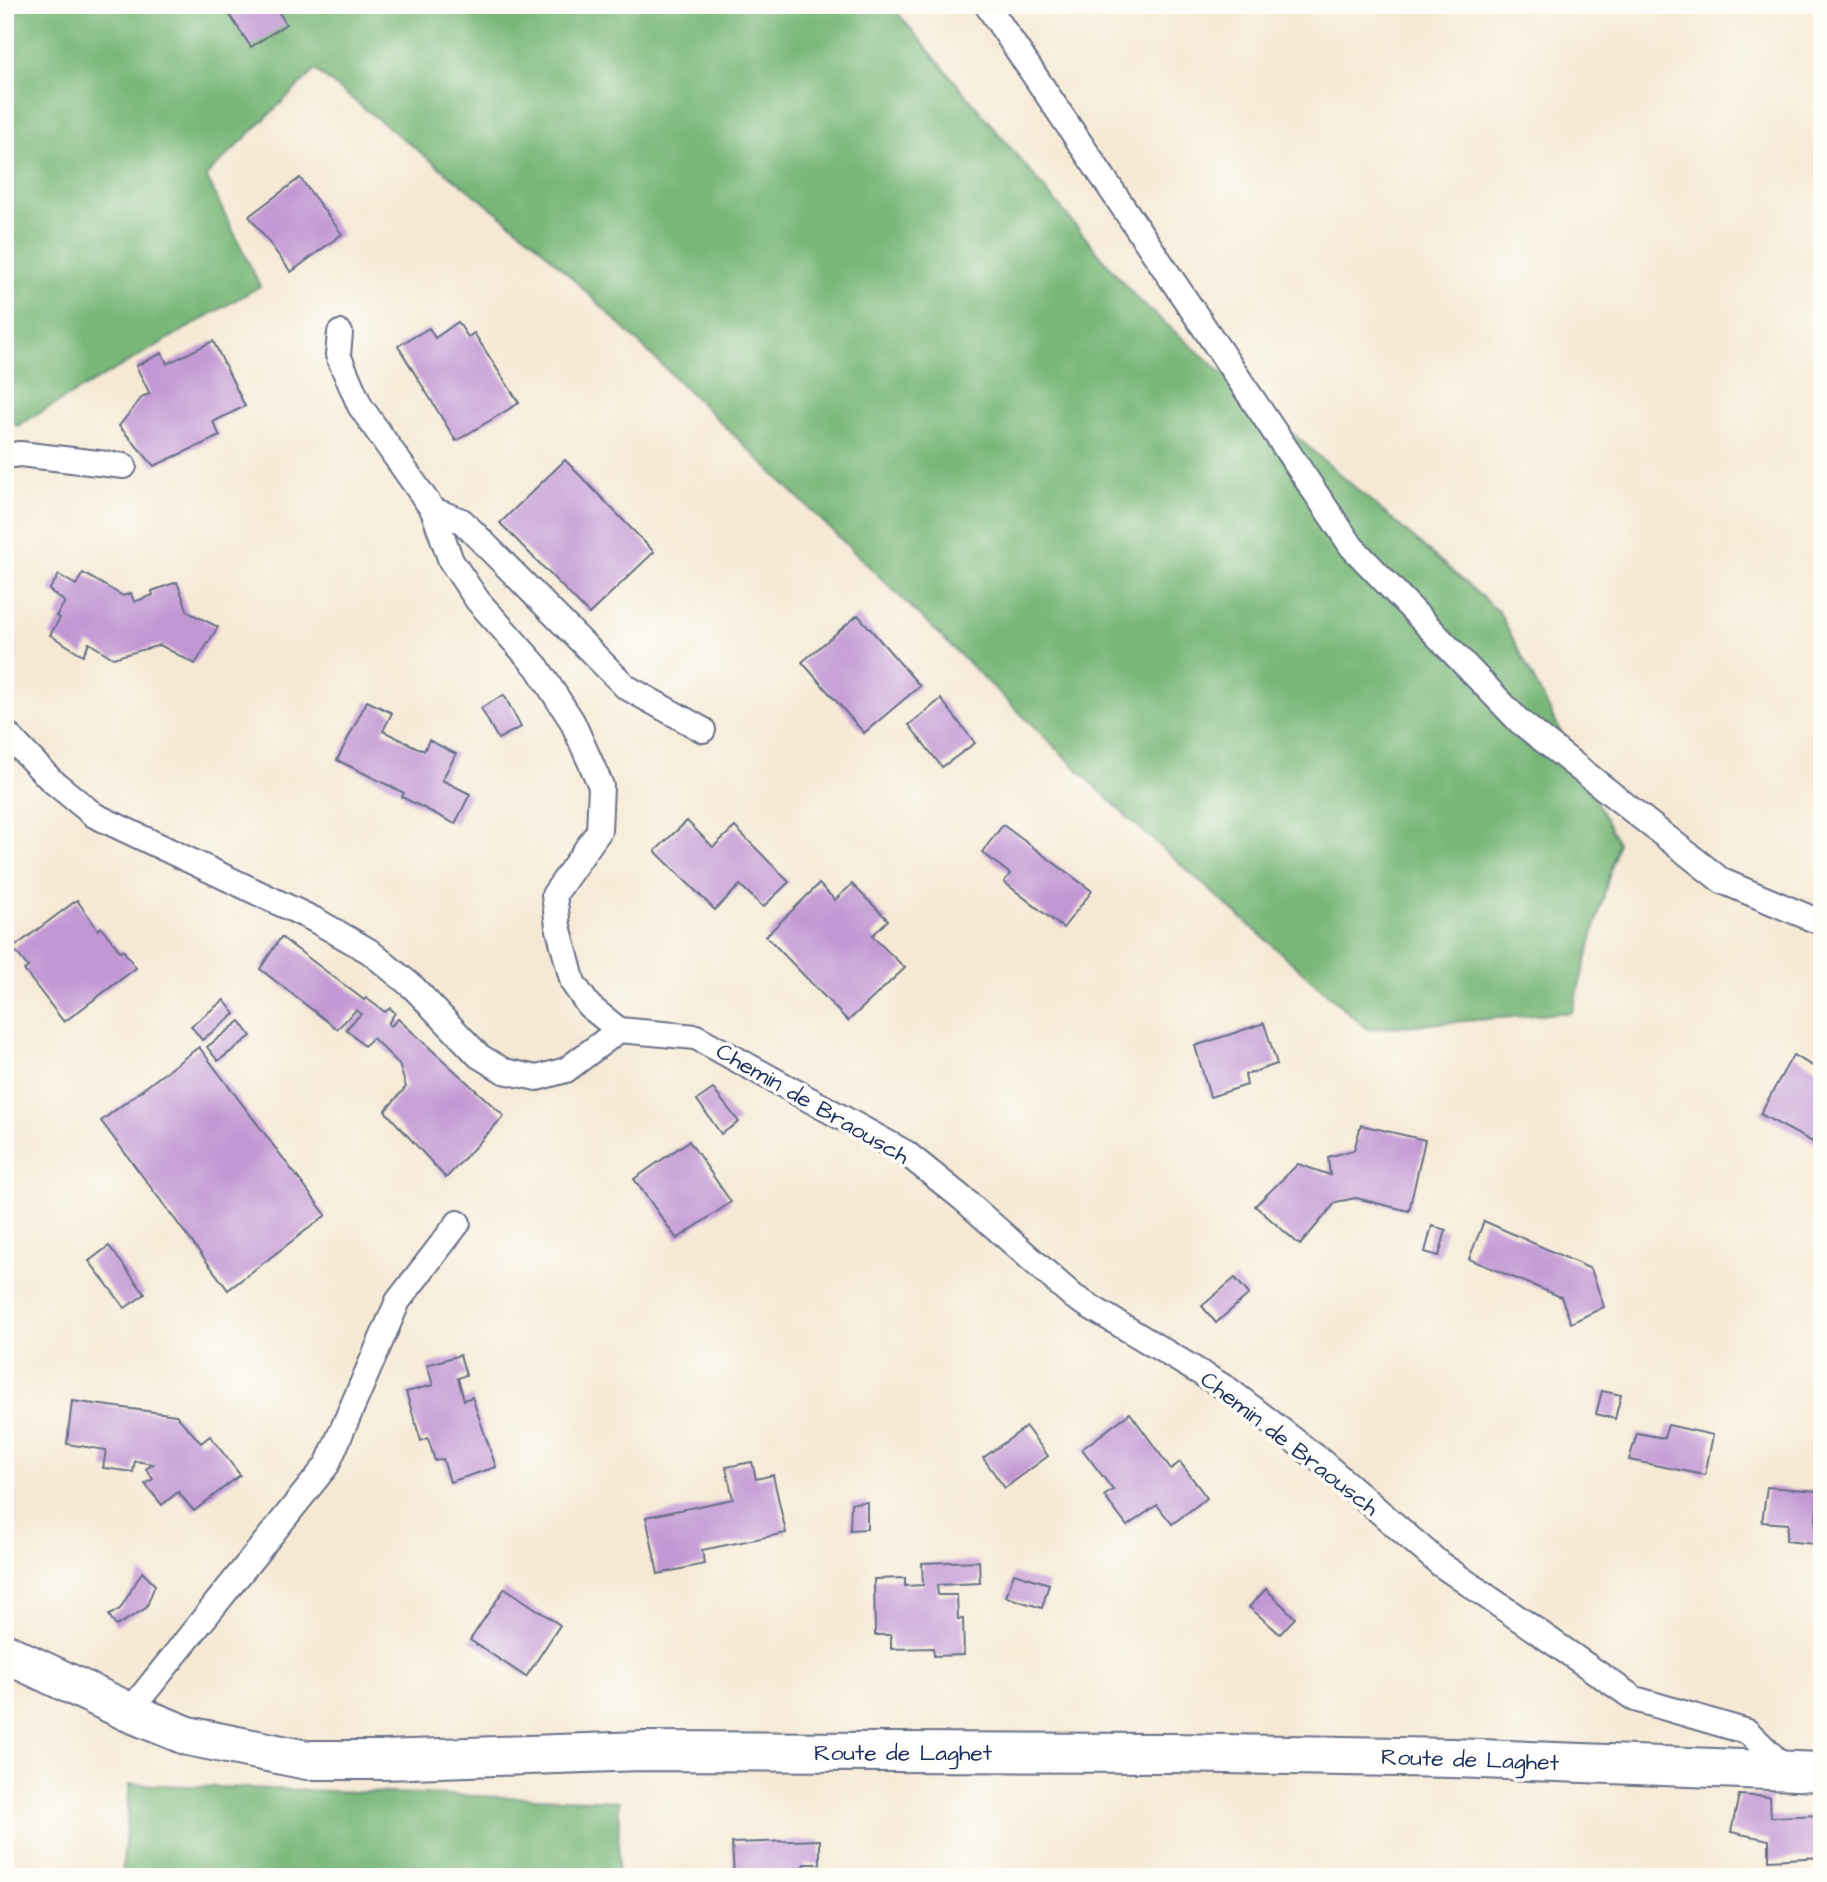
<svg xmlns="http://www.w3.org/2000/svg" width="1827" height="1882" viewBox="0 0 1827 1882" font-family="'Architects Daughter',sans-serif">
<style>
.forest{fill:#78b778;stroke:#4a736b;stroke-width:2}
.building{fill:#c298d4}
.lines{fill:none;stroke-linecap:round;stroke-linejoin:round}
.service-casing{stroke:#687087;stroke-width:28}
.secondary-casing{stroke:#687087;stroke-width:42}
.service{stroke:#fff;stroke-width:24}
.secondary{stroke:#fff;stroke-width:38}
.labels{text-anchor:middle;stroke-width:7;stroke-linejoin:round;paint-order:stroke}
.street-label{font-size:23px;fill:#1b2f5e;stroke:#fdfcf7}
</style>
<rect width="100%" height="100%" fill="#fdfcf7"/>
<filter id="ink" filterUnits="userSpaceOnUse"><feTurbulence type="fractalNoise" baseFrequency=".0143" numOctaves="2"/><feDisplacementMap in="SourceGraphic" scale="14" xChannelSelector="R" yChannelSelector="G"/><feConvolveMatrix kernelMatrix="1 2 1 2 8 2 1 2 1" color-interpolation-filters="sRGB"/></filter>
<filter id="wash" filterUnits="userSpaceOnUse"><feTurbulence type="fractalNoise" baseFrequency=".00686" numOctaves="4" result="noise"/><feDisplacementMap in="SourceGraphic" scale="28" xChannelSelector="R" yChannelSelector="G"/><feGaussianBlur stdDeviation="1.57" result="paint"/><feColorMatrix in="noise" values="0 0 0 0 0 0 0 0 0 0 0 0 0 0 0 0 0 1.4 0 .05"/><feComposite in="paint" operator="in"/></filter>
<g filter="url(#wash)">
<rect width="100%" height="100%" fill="#f6e9d4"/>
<g class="forest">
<path d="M5,5H891L1136,298L1499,612L1618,843L1572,1012L1367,1029L1127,817L535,242L315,70L206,176L260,286L17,426L5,415Z"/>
<path d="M130,1784L619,1801L618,1877H122Z"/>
</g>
<g id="blocks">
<g class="building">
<path d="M223,5H274L286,24L251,47Z"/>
<path d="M300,178L342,234L291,272L249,216Z"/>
<path d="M458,322L468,337L474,333L519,403L456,441L398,346L429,328L435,338Z"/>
<path d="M213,341L245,406L213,422L220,436L154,466L119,426L143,396L150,394L136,366L162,353L167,364Z"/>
<path d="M565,460L654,552L589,614L500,523Z"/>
<path d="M83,573L123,596L131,593L134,602L153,595L152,591L177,582L188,612L218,627L195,664L160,645L113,658L89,643L83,655L50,635L60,618L56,616L65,602L49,590L59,575L76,585Z"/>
<path d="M858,615L920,686L864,733L802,662Z"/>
<path d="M504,695L521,727L498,739L481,708Z"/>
<path d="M941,699L975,743L942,767L909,725Z"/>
<path d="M367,701L392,713L383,731L424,751L429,740L456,754L442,780L470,794L455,824L402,797L404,793L337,760Z"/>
<path d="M687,821L713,847L735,827L789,882L763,907L740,885L715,910L655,851Z"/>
<path d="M1003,825L1092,891L1063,928L1004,882L1010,874L982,852Z"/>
<path d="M819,884L835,900L852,884L888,920L872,936L905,968L848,1021L766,936Z"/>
<path d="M77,900L98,930L101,927L120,951L123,950L136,968L64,1022L24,970L28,967L13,948Z"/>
<path d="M281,937L364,1000L366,998L385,1012L390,1008L395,1013L389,1022V1025L391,1026L398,1019L504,1116L446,1178L385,1111L406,1087L399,1064L373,1038L364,1046L346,1029L361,1014L356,1010L337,1029L260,969Z"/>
<path d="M224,1000L235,1014L202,1040L191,1026Z"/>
<path d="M240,1021L251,1036L218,1061L207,1047Z"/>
<path d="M1264,1023L1277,1064L1245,1075L1247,1085L1210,1097L1195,1046Z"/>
<path d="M199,1047L326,1215L228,1290L101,1121Z"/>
<path d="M1793,1055L1822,1071V1147L1760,1114Z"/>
<path d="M713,1089L739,1122L721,1134L697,1100Z"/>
<path d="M1361,1125L1425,1140L1409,1211L1356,1198L1336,1202L1300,1245L1255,1206L1298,1164L1330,1175L1328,1157L1354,1150Z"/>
<path d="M689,1141L731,1202L677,1239L634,1179Z"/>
<path d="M1484,1221L1591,1269L1604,1307L1571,1323L1561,1297L1469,1259Z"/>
<path d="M1432,1226L1446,1230L1439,1256L1425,1252Z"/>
<path d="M109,1246L145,1294L125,1308L89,1261Z"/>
<path d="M1235,1278L1249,1294L1216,1323L1202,1306Z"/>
<path d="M460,1355L466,1375L458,1378L464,1400L472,1397L496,1467L450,1482L443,1459L435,1461L428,1438L421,1441L406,1392L433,1385L427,1365Z"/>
<path d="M1602,1391L1621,1395L1615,1419L1596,1414Z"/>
<path d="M72,1401L176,1415L201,1443L210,1436L240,1475L194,1511L178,1492L162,1505L145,1484L153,1479L146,1469L153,1464L135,1461L133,1472L103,1468L106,1450L67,1444Z"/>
<path d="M1130,1413L1171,1469L1180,1462L1207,1498L1172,1524L1157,1505L1127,1526L1104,1496L1113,1490L1082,1449Z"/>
<path d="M1668,1425L1713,1435L1705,1475L1629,1460L1637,1433L1664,1438Z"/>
<path d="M1026,1427L1048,1456L1005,1488L983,1458Z"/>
<path d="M752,1462L756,1479L773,1475L786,1533L702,1550L704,1564L658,1574L646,1517L733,1499L726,1467Z"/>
<path d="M1767,1487L1818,1491L1814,1544L1786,1541L1788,1524L1762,1522Z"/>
<path d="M867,1502V1529L850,1530L851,1503Z"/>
<path d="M979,1561L980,1583L937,1585L938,1595H957L958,1619H963L964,1655L934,1656L933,1648L891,1649V1635H875L874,1579L905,1578V1586L923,1585L922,1563Z"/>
<path d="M142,1572L155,1585L146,1608L116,1626L109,1615L120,1609Z"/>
<path d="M1014,1573L1049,1584L1042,1608L1006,1597Z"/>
<path d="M505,1588L560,1625L526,1677L470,1640Z"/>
<path d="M1266,1589L1295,1618L1280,1634L1249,1607Z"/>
<path d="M1739,1795L1770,1797L1771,1817L1822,1815V1857L1769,1860V1840L1731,1832Z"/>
<path d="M820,1840V1864H804V1877H734L732,1843Z"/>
</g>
</g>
</g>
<g filter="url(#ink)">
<use href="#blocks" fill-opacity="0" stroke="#687087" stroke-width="2"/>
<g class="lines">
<defs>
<g id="service">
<path d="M987,5L1352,547L1519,721L1722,881L1822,923"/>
<path d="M340,333L338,355L360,406L433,510L451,561L478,601L537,667L572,721L601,786L599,831L554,895L558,926L573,983L589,1006L619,1030L696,1037L906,1153L962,1198L1074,1297L1229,1390L1321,1461L1440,1564L1635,1699L1748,1732L1788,1771"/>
<path d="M5,456L20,454L124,466"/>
<path d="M433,510L462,521L626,687L703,730"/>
<path d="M5,732L50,779L94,815L315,920L369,951L414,988L479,1056L504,1071L537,1078L566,1070L619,1030"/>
<path d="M129,1712L327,1465L398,1301L458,1223"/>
</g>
<path id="secondary" d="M5,1653L129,1712L188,1736L307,1760H383L642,1751L1172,1753L1453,1758L1822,1772"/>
</defs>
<use href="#service" class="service-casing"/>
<use href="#secondary" class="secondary-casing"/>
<use href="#service" class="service"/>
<use href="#secondary" class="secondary"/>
</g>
</g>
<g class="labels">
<g class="street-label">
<text transform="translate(813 1103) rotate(30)" y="8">Chemin de Braousch</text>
<text transform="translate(1290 1443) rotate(38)" y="8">Chemin de Braousch</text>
<text x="903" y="1760">Route de Laghet</text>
<text transform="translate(1470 1759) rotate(2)" y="8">Route de Laghet</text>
</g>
</g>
<rect width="1827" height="1882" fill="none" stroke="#fdfcf7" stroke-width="28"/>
</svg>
